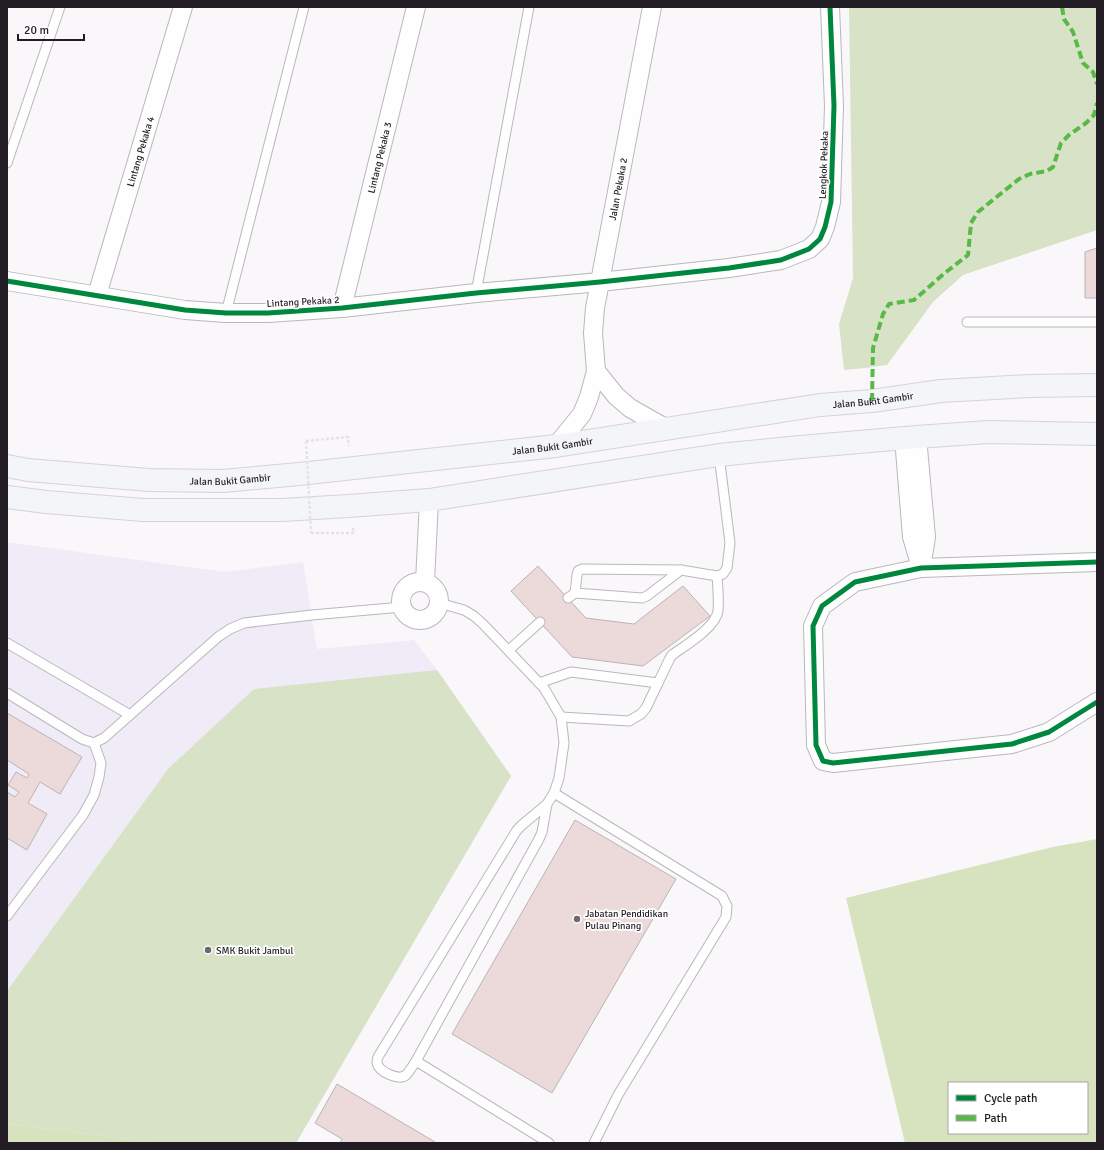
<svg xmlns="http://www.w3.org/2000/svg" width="1104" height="1150" viewBox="0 0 1104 1150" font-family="Signika,sans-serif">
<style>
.education{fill:#efecf8}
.green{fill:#d8e2c6}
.forest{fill:#d7e3be;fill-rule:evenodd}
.building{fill:#ebdad9;stroke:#bab4b5}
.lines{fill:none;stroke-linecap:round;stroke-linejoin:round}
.service-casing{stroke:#bab7bc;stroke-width:11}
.minor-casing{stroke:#bab7bc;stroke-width:20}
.primary-casing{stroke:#d6d3d6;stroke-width:24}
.path{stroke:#e4e3e4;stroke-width:2.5;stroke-dasharray:3 2;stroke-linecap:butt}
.service{stroke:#fefefe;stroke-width:9}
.minor{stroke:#fefefe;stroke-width:18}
.primary{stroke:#f3f5f8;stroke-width:22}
.path-bridge{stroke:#e4e3e4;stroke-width:2.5;stroke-dasharray:3 2;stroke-linecap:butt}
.quiet{stroke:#58b947;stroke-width:4;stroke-dasharray:8 4;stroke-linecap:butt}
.cycleway-casing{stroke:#fff;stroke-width:8}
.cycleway{stroke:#00873e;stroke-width:5}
.poi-dot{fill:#6e696f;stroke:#fff;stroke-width:1.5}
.labels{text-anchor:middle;stroke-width:3.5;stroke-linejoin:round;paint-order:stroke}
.street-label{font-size:10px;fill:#221d24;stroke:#fff}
.poi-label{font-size:10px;fill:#221d24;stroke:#fff;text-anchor:start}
</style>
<rect width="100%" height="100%" fill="#faf7fb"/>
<path class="education" d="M7,542L225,572L303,562L317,649L414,640L437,670L511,776L296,1143H157L7,1124Z"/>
<g class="green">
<path d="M849,7H1097V230L963,275L933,302L887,365L865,368L844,370L839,324L853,278Z"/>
<path d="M437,670L511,776L296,1143H157L7,1124V991L168,769L254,689Z"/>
</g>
<g class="forest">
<path d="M1097,839V1143H905L846,898L1053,847ZM949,1083H1087V1133H949Z"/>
<path d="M7,1124L157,1143H7Z"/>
</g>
<g class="building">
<path d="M1097,248V298H1085V252Z"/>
<path d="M538,566L586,618L634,624L683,586L710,616L643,666L572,657L511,591Z"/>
<path d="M7,713L82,757L60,794L40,782L28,803L47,814L27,850L7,838V792L15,797L19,792L8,785L16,772L27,778L29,774L7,760Z"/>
<path d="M575,820L676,879L552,1093L452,1034Z"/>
<path d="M337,1084L435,1142L434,1143H340L342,1139L315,1123Z"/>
</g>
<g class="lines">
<defs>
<g id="service">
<path d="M7,163L60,7"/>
<path d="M476,293L529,7"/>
<path d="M226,313L304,7"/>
<path d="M967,322H1097"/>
<path d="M575,593L577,575L578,571L582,569L681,570L717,576L723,574L727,568L730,543L719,455"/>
<path d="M568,598L575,593L642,598L647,596L681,570"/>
<path d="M439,603L464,610L474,616L483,624L544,688L561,717L564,743L559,778L554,793L547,804L522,825L517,830L378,1057C377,1059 377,1061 377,1063C379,1072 399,1081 406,1075C410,1071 413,1065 416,1061L539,839L542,832L547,804"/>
<path d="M7,643L130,715L218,637L230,629L244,623L312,615L402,607"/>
<path d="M509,650L540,622"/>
<path d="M539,683L571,672L658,683L669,660L672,655C686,645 716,627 718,611C719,600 718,588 717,576"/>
<path d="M7,693L82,739L94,743L104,738L130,715"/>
<path d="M561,717L629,721L641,714L646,708L658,683"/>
<path d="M554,793L722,896L727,906L726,917L618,1095L594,1143"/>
<path d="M7,916L83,815L94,795L99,777L101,763L94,743"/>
<path d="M416,1061L549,1143"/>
</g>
<g id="minor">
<path d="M7,281L185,310L226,313H268L342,308L476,293L600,282L729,268L781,260L809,249L820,239L825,227L831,202L834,106L830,7"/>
<path id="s1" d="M97,295L183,7"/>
<path id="s2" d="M342,308L416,7"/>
<path d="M596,371L616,396L630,408L667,429"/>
<path d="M917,437L926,537L921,568"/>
<path d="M904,438L912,537L920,564"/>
<path id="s3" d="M556,446L582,414L589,397L596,371L593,333L595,308L652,7"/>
<path d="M1097,562L921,568L855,582L822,606L813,626L816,745L823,761L833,763L1012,744L1049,732L1097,702"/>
<circle cx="420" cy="601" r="19"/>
<path d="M425,582L429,500"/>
</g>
<g id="primary">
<path id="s4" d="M7,466L28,470L149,480L223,481L299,474L556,446L820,405L872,401L941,391L1029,386L1097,385"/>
<path d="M7,497L46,502L143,510H282L348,506L429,500L719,455L789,448L917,437L988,432L1097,434"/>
</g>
</defs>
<use href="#service" class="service-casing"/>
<use href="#minor" class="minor-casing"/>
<use href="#primary" class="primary-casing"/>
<g class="path">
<path d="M306,441L348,437L349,446"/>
<path d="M311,533H354L353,528"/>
</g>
<use href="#service" class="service"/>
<use href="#minor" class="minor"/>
<use href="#primary" class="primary"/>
<path class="path-bridge" d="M306,441L311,533"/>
<g class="quiet">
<path d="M1062,7L1064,19L1073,32L1083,63L1093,72L1097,84"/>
<path d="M872,401L873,348L883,314L889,304L914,300L946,272L968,255L971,223L978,212L1019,179L1030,174L1047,171L1053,167L1061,143L1069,135L1086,123L1094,115L1097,103"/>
</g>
<defs>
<g id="cycleway">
<path d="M7,281L185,310L226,313H268L342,308L476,293L600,282L729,268L781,260L809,249L820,239L825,227L831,202L834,106L830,7"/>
<path d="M1097,562L921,568L855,582L822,606L813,626L816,745L823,761L833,763L1012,744L1049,732L1097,702"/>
</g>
</defs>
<use href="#cycleway" class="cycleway-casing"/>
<use href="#cycleway" class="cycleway"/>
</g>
<g class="poi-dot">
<circle cx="577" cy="919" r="4"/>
<circle cx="208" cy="950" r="4"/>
</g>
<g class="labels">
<g class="street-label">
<text dy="4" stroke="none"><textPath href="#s1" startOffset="150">Lintang Pekaka 4</textPath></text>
<text dy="4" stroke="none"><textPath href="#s2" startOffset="155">Lintang Pekaka 3</textPath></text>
<text transform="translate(823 165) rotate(-88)" y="4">Lengkok Pekaka</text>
<text dy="4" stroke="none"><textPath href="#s3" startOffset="271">Jalan Pekaka 2</textPath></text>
<text transform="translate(303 301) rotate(-3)" y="4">Lintang Pekaka 2</text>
<text dy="4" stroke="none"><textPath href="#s4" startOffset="872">Jalan Bukit Gambir</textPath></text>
<text dy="4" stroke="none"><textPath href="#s4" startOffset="548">Jalan Bukit Gambir</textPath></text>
<text dy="4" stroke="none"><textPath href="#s4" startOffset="224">Jalan Bukit Gambir</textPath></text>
</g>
<g class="poi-label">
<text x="585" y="917">Jabatan Pendidikan<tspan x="585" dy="12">Pulau Pinang</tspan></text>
<text x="216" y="954">SMK Bukit Jambul</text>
</g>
</g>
<rect width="1104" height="1150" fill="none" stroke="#221d24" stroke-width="16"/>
<rect x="948" y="1082" width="140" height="52" fill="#ffffff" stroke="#a7a5a7"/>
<rect x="956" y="1095" width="20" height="6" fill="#00873e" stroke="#a7a5a7"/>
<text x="984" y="1102" font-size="12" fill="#221d24">Cycle path</text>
<rect x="956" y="1115" width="20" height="6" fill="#58b947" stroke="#a7a5a7"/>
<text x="984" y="1122" font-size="12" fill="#221d24">Path</text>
<path d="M18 34v6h66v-6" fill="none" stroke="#221d24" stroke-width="2"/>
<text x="24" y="34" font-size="12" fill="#221d24" stroke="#ffffff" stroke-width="3" paint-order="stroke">20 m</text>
</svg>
